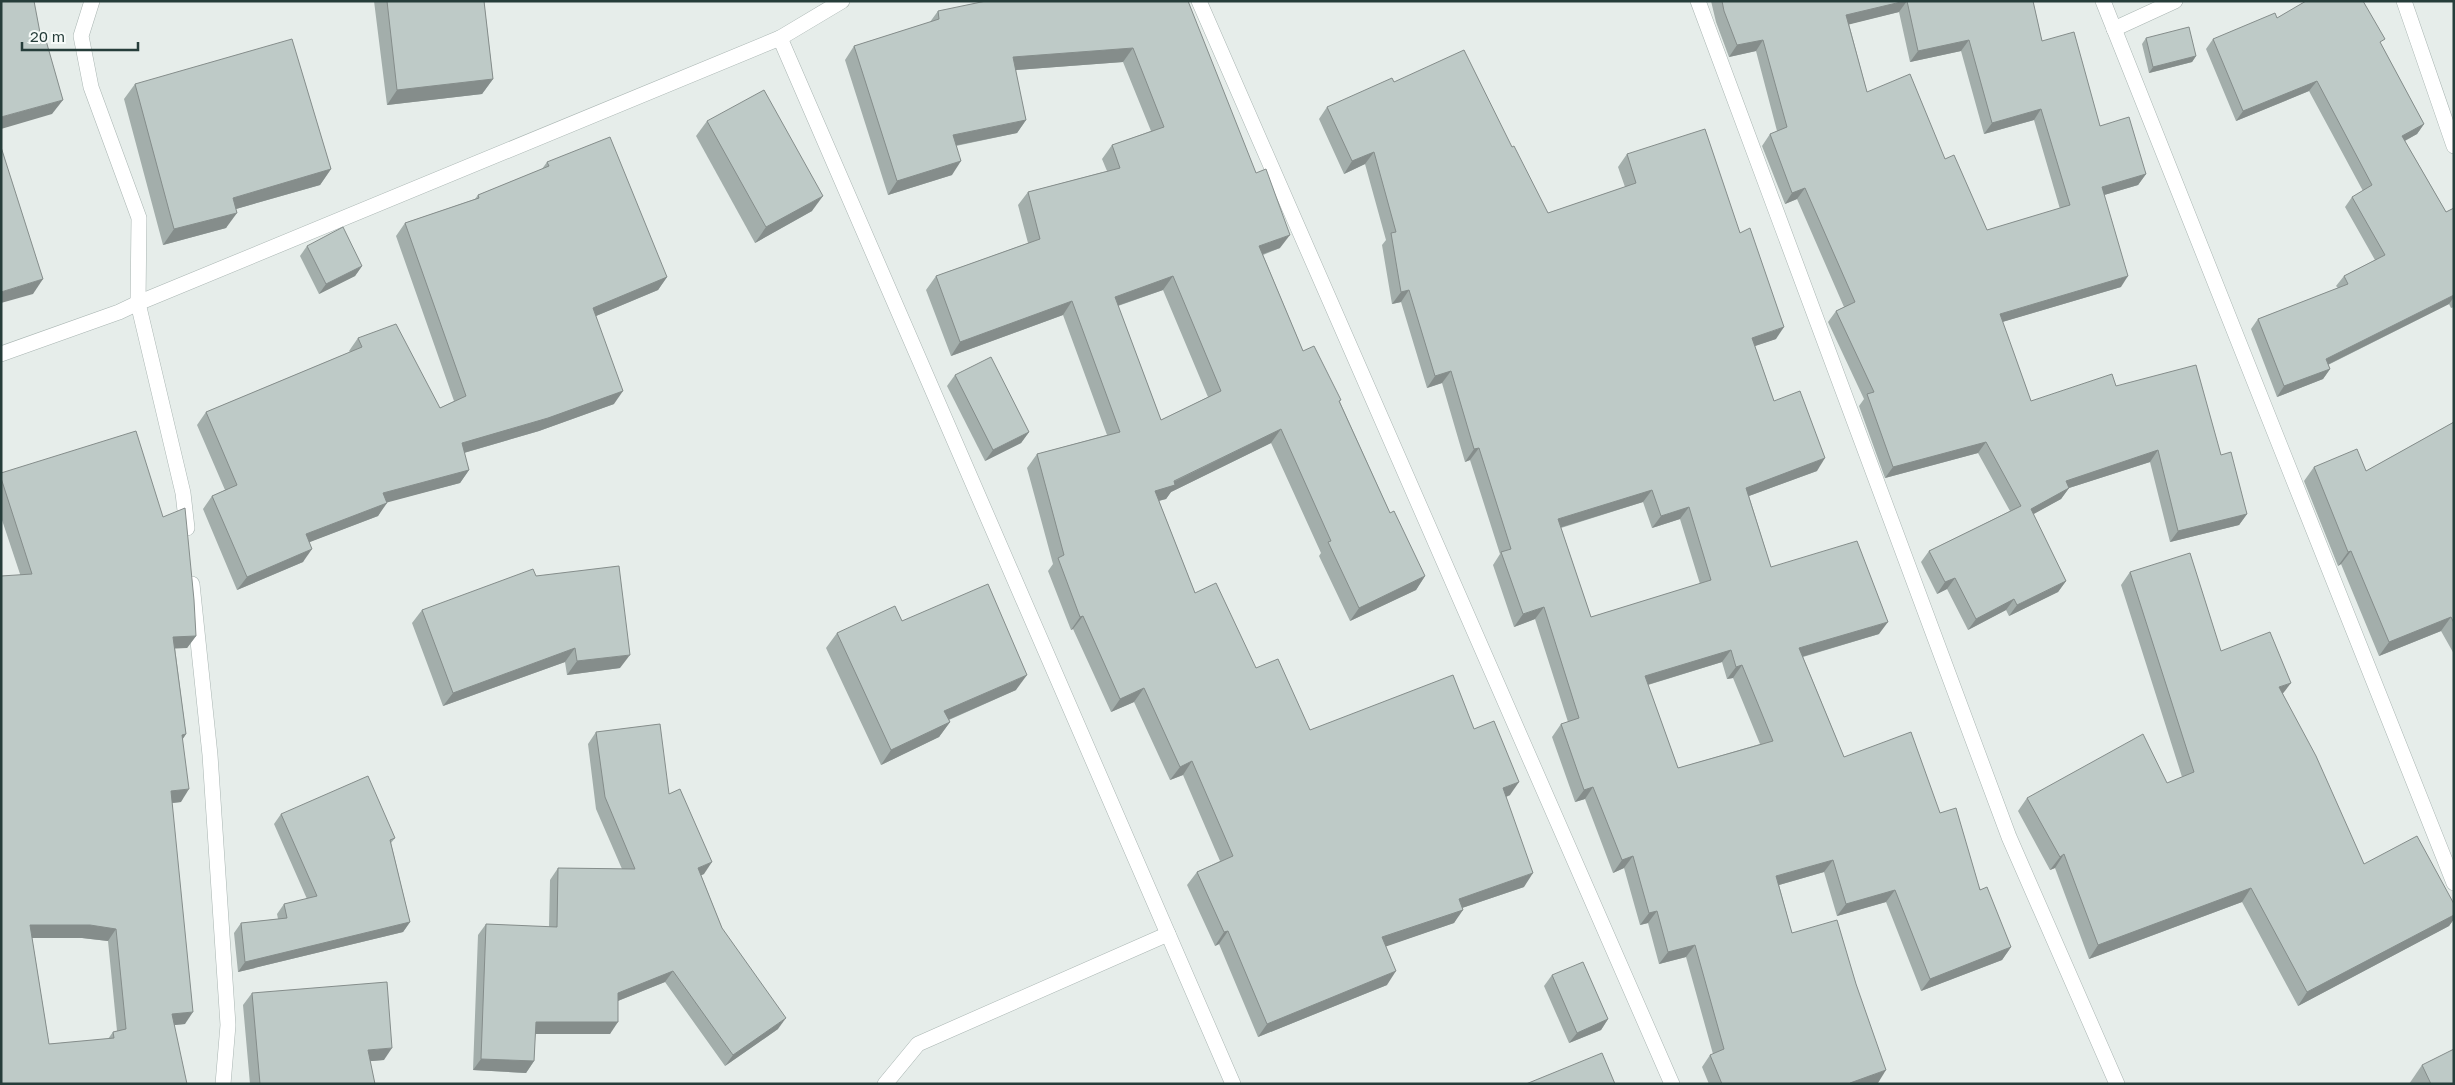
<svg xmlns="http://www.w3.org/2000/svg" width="2455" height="1085" viewBox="0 0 2455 1085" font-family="'Golos Text',sans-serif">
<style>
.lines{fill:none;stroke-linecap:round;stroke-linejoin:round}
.street-casing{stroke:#a9b5b2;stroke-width:16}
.street{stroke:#fff;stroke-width:15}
.wall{fill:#a3aeab;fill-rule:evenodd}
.shaded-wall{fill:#858d8b}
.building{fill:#becac7;stroke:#858d8b;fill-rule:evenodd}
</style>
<rect width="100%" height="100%" fill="#e6edea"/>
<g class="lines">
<defs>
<g id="street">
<path d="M92,1L81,36L91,87L139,218L138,303L183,493L187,528"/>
<path d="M1199,1L1672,1084"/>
<path d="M1698,1L2009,837L2117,1084"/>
<path d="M2103,1L2454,883"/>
<path d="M2404,1L2454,146"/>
<path d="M2114,29L2175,1"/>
<path d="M780,38L1233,1084"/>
<path d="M1,354L119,312L138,303L780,38L842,1"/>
<path d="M192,584L210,755L228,1025L223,1084"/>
<path d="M885,1084L918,1044L1168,934"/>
</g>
</defs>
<use href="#street" class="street-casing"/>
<use href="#street" class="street"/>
</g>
<g class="wall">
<path d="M374,1H484L493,79L482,94L387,105Z"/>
<path d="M1188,1L1280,248L1263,255L1303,351L1340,402L1390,513L1425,576L1416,590L1350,621L1319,556L1321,553L1271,443L1171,492L1166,499L1159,501L1195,593L1256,668L1310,730L1474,729L1510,795L1506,797L1524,887L1462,908L1454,923L1386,946L1387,985L1258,1037L1219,944L1215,946L1187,885L1197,872L1220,861L1183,775L1170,780L1134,702L1111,712L1073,629L1071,630L1048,571L1053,564L1027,468L1037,454L1107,435L1063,315L951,356L926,290L936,276L1028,243L1018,205L1028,192L1107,171L1102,159L1112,145L1151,131L1123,62L1015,70L1026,120L1017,133L956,146L952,175L888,195L845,60L854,46L930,22L938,11ZM1163,290L1208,397L1161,420L1118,306Z"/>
<path d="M1711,1H2033L2042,41L2100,126L2146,174L2138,185L2104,195L2121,287L2002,322L2031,401L2116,386L2221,455L2247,514L2239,525L2170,542L2150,462L2069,488L2061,499L2033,514L2066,581L2058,592L2009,616L2006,610L1968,630L1947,589L1937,594L1921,562L1929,551L2010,511L1978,453L1885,478L1859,406L1864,399L1828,322L1836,311L1844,307L1797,199L1785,204L1762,146L1770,134L1777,131L1756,51L1729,57L1716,22ZM1899,12L1910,62L1961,51L1984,134L2034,120L2060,209L1987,230L1945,159L1867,92L1849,24Z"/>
<path d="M2146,38L2196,56L2192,62L2149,73L2142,44Z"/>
<path d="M2213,39L2381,44L2424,124L2417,134L2405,141L2446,212L2454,208V307L2451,308L2449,304L2328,365L2330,369L2323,379L2277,397L2251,329L2258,319L2338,288L2336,286L2344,276L2375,260L2345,207L2352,197L2363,191L2309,91L2236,121L2206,49Z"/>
<path d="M1394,82L1512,147L1548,213L1625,187L1618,167L1627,154L1776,339L1755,346L1774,401L1817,471L1749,496L1771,567L1879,634L1803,657L1844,757L1940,813L2011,947L2002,960L1921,991L1886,902L1837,916L1824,872L1779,885L1792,933L1878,1083L1874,1084H1709L1702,1067L1710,1055L1713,1054L1686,957L1659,964L1648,923L1640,925L1624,868L1613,873L1585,799L1575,802L1552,737L1561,724L1568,722L1535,619L1514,627L1493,565L1500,554L1470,460L1465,462L1442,383L1427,388L1401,302L1392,304L1382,245L1386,240L1365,164L1344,174L1319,119L1327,107ZM1643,502L1652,528L1680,519L1700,584L1591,617L1561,528ZM1722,662L1727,679L1733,678L1760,744L1678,768L1648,685Z"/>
<path d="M135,84L331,169L320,185L236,209L226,228L163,245L124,99Z"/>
<path d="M707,121L812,211L755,243L696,136Z"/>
<path d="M547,162L667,277L658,290L596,316L614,404L539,431L464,453L469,470L460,483L386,502L378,516L309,542L303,562L237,590L203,509L212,496L225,490L197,425L206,412L350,352L349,351L358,338L440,408L454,401L396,236L405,223L475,199L478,195L542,169Z"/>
<path d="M307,246L362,266L355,276L319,294L300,256Z"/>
<path d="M955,375L1029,432L1021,443L985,461L947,386Z"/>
<path d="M2454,422V654L2441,631L2379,656L2341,564L2338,566L2304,481L2314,467L2366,471Z"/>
<path d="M1,473L196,636L187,648H175L186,734L182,740L181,802L172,803L185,1024L175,1025L1,1084L20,574L1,517ZM32,938H82L108,941L117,1031L113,1032L108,1039L49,1044Z"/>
<path d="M2130,572L2221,651L2283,694L2364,864L2454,904V919L2449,926L2298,1006L2242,902L2089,959L2055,868L2050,870L2018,811L2027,798L2167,783L2182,777L2121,585Z"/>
<path d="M536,576L620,668L567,675L565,662L443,706L412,623L422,610Z"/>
<path d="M902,621L1016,690L949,720L950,722L939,737L881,765L826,648L837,633Z"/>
<path d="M596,732L669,794L704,874L701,875L722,928L778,1029L725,1066L665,982L618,1001L610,1034H535L534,1061L526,1073L473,1070L478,935L486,924L549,927L550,880L558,868L622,869L596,809L588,744Z"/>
<path d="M281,814L395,838L391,843L410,922L403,932L238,972L234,933L241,923L278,919L277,914L284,904L307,899L274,824Z"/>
<path d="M1552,975L1608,1019L1601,1030L1569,1043L1544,986Z"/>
<path d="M252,993L384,1060L370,1061L375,1084H250L243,1005Z"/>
<path d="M2422,1065L2454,1084H2409Z"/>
</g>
<g class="shaded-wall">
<path d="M1905,1H1907L1899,12L1839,27L1846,15Z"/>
<path d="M1763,40L1756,51L1729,57L1737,45Z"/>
<path d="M1969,40L1961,51L1910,62L1918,51Z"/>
<path d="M1133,48L1123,62L1003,71L1013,57Z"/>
<path d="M2196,56L2192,62L2149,73L2153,67Z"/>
<path d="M493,79L482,94L387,105L397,90Z"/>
<path d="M2317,81L2309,91L2236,121L2243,111Z"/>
<path d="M63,100L52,114L1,129V117Z"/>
<path d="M2041,109L2034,120L1984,134L1992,123Z"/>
<path d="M1026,120L1017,133L943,148L953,135Z"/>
<path d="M2424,124L2417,134L2395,146L2402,136Z"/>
<path d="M1374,152L1365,164L1344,174L1352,161Z"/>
<path d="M961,161L952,175L888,195L897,181Z"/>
<path d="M331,169L320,185L222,213L233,198Z"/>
<path d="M2146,174L2138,185L2094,198L2102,187Z"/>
<path d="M1805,188L1797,199L1785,204L1792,193Z"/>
<path d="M823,196L812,211L755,243L766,227Z"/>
<path d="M237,213L226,228L163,245L174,229Z"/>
<path d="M1290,235L1280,248L1249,259L1259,246Z"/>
<path d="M362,266L355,276L319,294L326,284Z"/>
<path d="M1173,276L1163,290L1105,310L1115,297Z"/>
<path d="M2128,276L2121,287L1992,325L2000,314Z"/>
<path d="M667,277L658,290L584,321L593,308Z"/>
<path d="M43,279L33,294L1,303V292Z"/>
<path d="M1409,290L1401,302L1392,304L1401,292Z"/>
<path d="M2454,295V297L2449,304L2319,369L2326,359Z"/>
<path d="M1072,301L1063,315L951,356L960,342Z"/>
<path d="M1784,327L1776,339L1743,350L1752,338Z"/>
<path d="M2330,369L2323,379L2277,397L2284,386Z"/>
<path d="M1451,371L1442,383L1427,388L1435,376Z"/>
<path d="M623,391L614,404L539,431L453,456L462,443Z"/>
<path d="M1281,429L1271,443L1171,492L1166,499L1145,504L1155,491Z"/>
<path d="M1029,432L1021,443L985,461L993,450Z"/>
<path d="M1986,442L1978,453L1885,478L1893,467Z"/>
<path d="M1479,448L1470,460L1465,462L1474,449Z"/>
<path d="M2158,450L2150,462L2069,488L2061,499L2023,520L2031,509L2066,481Z"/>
<path d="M1825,458L1817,471L1738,500L1746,488Z"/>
<path d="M469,470L460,483L374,506L383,493Z"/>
<path d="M1652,490L1643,502L1549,531L1558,519Z"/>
<path d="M387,503L378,516L297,547L306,534Z"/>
<path d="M1689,507L1680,519L1652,528L1661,516Z"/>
<path d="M2247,514L2239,525L2170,542L2178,531Z"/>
<path d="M312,549L303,562L237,590L247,577Z"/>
<path d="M2351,551L2341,564L2338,566L2348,552Z"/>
<path d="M1425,576L1416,590L1350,621L1359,608Z"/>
<path d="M1955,578L1947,589L1937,594L1945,582Z"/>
<path d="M2066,581L2058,592L2009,616L2017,605Z"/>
<path d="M2014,599L2006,610L1968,630L1976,619Z"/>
<path d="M1544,607L1535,619L1514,627L1523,614Z"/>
<path d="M1083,616L1073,629L1071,630L1080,617Z"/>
<path d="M2451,617L2441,631L2379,656L2389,642Z"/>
<path d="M1888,622L1879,634L1791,660L1799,648Z"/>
<path d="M196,636L187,648L165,649L173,637Z"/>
<path d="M575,648L565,662L443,706L453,693Z"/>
<path d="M1731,650L1722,662L1637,688L1645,676Z"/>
<path d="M630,655L620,668L567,675L577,661Z"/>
<path d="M1742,665L1733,678L1727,679L1736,667Z"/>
<path d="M1027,675L1016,690L934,726L944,711Z"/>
<path d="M2291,683L2281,696L2279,687Z"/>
<path d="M1144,688L1134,702L1111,712L1120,699Z"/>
<path d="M950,722L939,737L881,765L891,750Z"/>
<path d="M186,734L178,746L182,735Z"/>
<path d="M1192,761L1183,775L1170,780L1180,767Z"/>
<path d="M1519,782L1510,795L1494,802L1503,788Z"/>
<path d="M1593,787L1585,799L1575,802L1584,790Z"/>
<path d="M189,789L181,802L163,804L171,791Z"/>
<path d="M2064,854L2055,868L2050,870L2060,857Z"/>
<path d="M1633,856L1624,868L1613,873L1622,860Z"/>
<path d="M1833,860L1824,872L1768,888L1776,876Z"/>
<path d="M712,862L704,874L690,880L698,868Z"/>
<path d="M1533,873L1524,887L1450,912L1459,899Z"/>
<path d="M2251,888L2242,902L2089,959L2098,945Z"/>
<path d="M1895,890L1886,902L1837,916L1846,904Z"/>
<path d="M1463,910L1454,923L1373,951L1382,937Z"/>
<path d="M1657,911L1648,923L1640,925L1649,913Z"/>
<path d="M2454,915V919L2449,926L2298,1006L2307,992Z"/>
<path d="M410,922L403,932L238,972L245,962Z"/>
<path d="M30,925H90L116,929L108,941L82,938H22Z"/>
<path d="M1228,931L1219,944L1215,946L1224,932Z"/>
<path d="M1695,945L1686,957L1659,964L1668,952Z"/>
<path d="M2011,947L2002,960L1921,991L1930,979Z"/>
<path d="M673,971L665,982L610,1004L618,993Z"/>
<path d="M1396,971L1387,985L1258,1037L1267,1024Z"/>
<path d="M193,1012L185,1024L164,1026L172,1014Z"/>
<path d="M786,1018L778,1029L725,1066L733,1055Z"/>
<path d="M1608,1019L1601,1030L1569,1043L1577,1033Z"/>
<path d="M536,1022H618L610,1034H528Z"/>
<path d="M392,1048L384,1060L360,1062L368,1050Z"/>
<path d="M481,1059L534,1061L526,1073L473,1070Z"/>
<path d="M1886,1070L1878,1083L1874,1084H1850V1083Z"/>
</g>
<g class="building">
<path d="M1,1H34L41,38L45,37L63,100L1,117Z"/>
<path d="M387,1H484L493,79L397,90Z"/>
<path d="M986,1H1188L1256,173L1266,169L1290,235L1259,246L1303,351L1314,346L1341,400L1339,401L1390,513L1394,511L1425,576L1359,608L1328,542L1331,541L1281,429L1174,481L1175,485L1155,491L1195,593L1216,583L1256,668L1278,659L1310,730L1453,675L1474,729L1494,721L1519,782L1503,788L1533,873L1459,899L1463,910L1382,937L1396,971L1267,1024L1228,931L1224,932L1197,872L1233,856L1192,761L1180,767L1144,688L1120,699L1083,616L1080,617L1058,558L1064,555L1037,454L1120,432L1072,301L960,342L936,276L1040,239L1028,192L1120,168L1112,145L1164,127L1133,48L1013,57L1026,120L953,135L961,161L897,181L854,46L939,19L938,11ZM1173,276L1221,391L1161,420L1115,297Z"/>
<path d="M1722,1H1905L1846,15L1867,92L1910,74L1945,159L1954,155L1987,230L2070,205L2041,109L1992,123L1969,40L1918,51L1907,1H2033L2042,41L2074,32L2100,126L2129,117L2146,174L2102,187L2128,276L2000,314L2031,401L2112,374L2116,386L2196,365L2221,455L2231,452L2247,514L2178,531L2158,450L2066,481L2069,488L2031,509L2066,581L2017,605L2014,599L1976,619L1955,578L1945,582L1929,551L2021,506L1986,442L1893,467L1867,394L1874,392L1836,311L1855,302L1805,188L1792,193L1770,134L1787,127L1763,40L1737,45L1724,11Z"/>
<path d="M2306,1H2363L2385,39L2380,42L2424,124L2402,136L2446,212L2454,208V295L2326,359L2330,369L2284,386L2258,319L2348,284L2344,276L2385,255L2352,197L2372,185L2317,81L2243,111L2213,39L2275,13L2277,18Z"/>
<path d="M2189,27L2196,56L2153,67L2146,38Z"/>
<path d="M292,39L331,169L233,198L237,213L174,229L135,84Z"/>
<path d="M1464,50L1512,147L1514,146L1548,213L1636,183L1627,154L1705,129L1740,233L1750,228L1784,327L1752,338L1774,401L1800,391L1825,458L1746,488L1771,567L1857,541L1888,622L1799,648L1844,757L1911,732L1940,813L1956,808L1980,890L1987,887L2011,947L1930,979L1895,890L1846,904L1833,860L1776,876L1792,933L1837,920L1856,984L1886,1070L1850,1083L1851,1084H1722L1710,1055L1724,1049L1695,945L1668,952L1657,911L1649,913L1633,856L1622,860L1593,787L1584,790L1561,724L1579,718L1544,607L1523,614L1501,552L1511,549L1479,448L1474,449L1451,371L1435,376L1409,290L1401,292L1391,233L1396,232L1374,152L1352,161L1327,107L1392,78L1394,82ZM1652,490L1661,516L1689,507L1711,580L1591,617L1558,519ZM1731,650L1736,667L1742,665L1773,741L1678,768L1645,676Z"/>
<path d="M764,90L823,196L766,227L707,121Z"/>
<path d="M610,137L667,277L593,308L623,391L548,418L462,443L469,470L383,493L387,503L306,534L312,549L247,577L212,496L237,485L206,412L362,347L358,338L396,324L440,408L466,396L405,223L479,198L478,195L549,166L547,162Z"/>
<path d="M1,147L43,279L1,292Z"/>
<path d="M343,227L362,266L326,284L307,246Z"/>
<path d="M991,357L1029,432L993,450L955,375Z"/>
<path d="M2454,422V623L2451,617L2389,642L2351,551L2348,552L2314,467L2357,449L2366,471Z"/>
<path d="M136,431L163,517L185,508L194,600L196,636L173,637L186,734L182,735L189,789L171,791L193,1012L172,1014L187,1084H1V576L32,574L1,478V473ZM30,925H90L116,929L126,1029L113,1032L114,1038L49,1044Z"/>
<path d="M2190,553L2221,651L2270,632L2291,683L2279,687L2316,756L2364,864L2417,836L2454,904V915L2307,992L2251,888L2098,945L2064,854L2060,857L2027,798L2143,734L2167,783L2194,772L2130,572Z"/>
<path d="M619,566L630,655L577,661L575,648L453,693L422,610L533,569L536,576Z"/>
<path d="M988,584L1027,675L944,711L950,722L891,750L837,633L895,606L902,621Z"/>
<path d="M660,724L669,794L680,789L712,862L698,868L722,928L786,1018L733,1055L673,971L618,993V1022H536L534,1061L481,1059L486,924L557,927L558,868L635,869L605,797L596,732Z"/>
<path d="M368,776L395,838L390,840L410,922L245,962L241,923L287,918L284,904L317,896L281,814Z"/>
<path d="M1583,962L1608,1019L1577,1033L1552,975Z"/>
<path d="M387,982L392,1048L368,1050L375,1084H260L252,993Z"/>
<path d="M2454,1049V1084H2431L2422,1065Z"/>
<path d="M1602,1053L1615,1084H1526Z"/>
</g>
<rect width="2455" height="1085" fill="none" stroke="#263d3a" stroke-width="5"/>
<path d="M22 42v8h116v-8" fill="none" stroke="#263d3a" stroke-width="2.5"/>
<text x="30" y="42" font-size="15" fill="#263d3a" stroke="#f6faf8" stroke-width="4" paint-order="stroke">20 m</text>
</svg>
